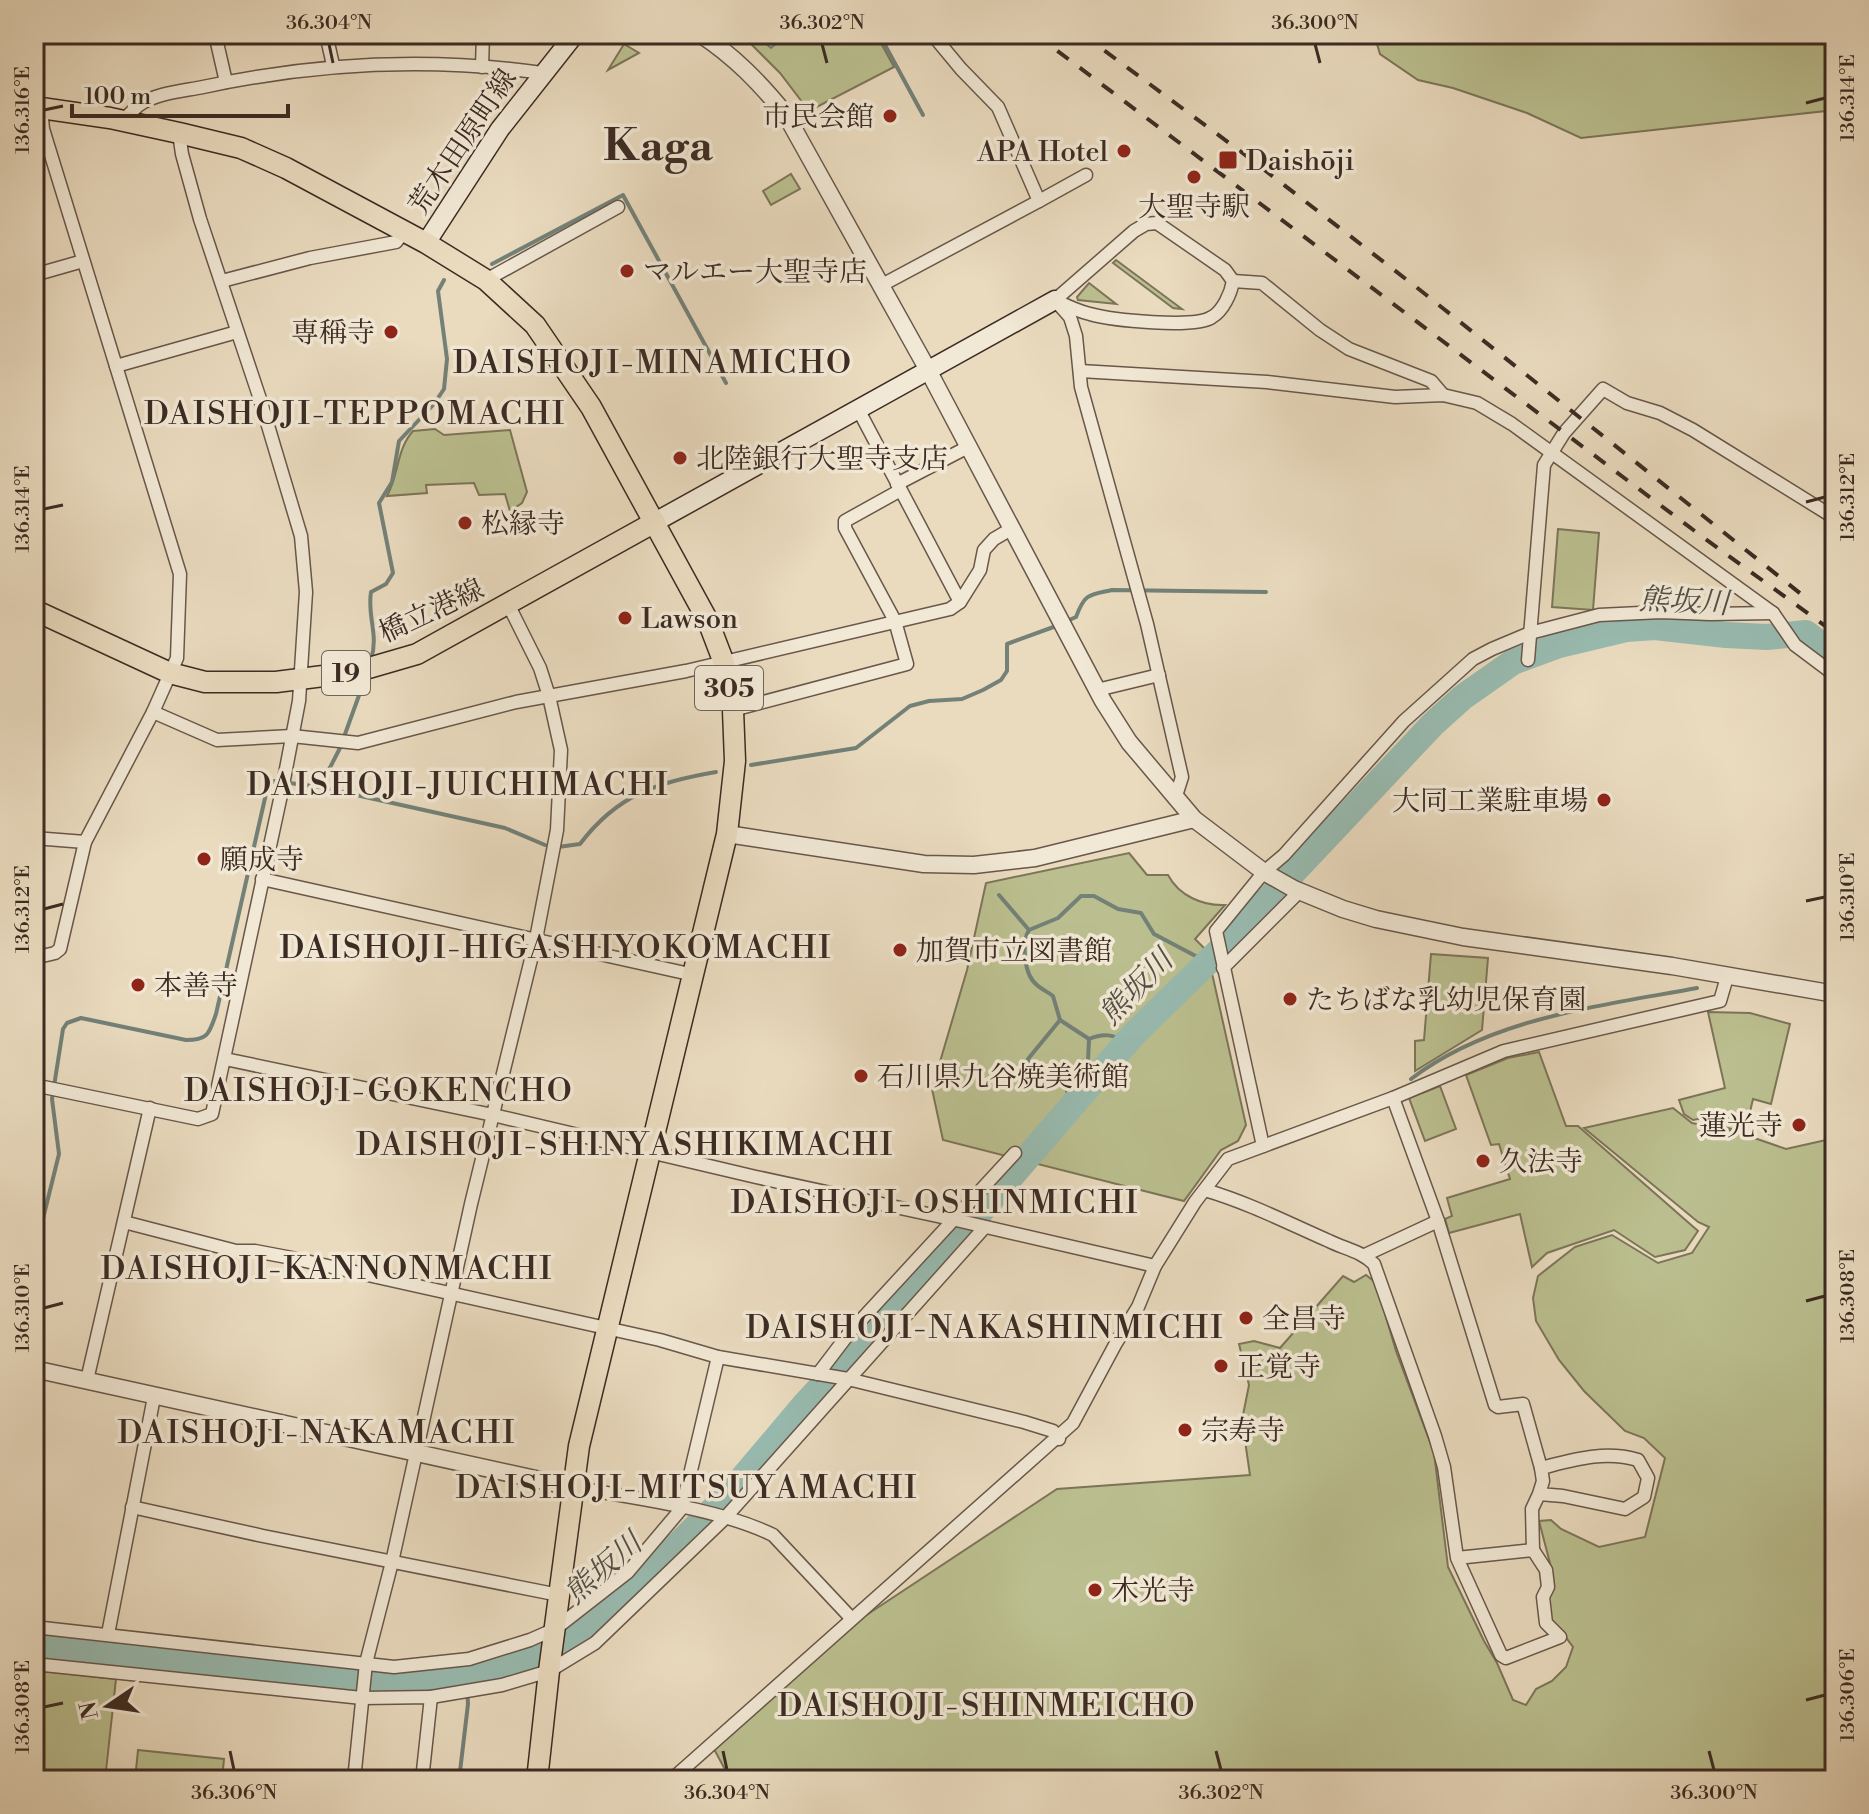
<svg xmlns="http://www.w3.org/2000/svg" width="1869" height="1814" viewBox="0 0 1869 1814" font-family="'Libre Bodoni','Noto Serif JP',serif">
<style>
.green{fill:#bbbf8f;stroke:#7c7559;stroke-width:2}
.water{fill:#98bbb0;stroke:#738178;stroke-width:2}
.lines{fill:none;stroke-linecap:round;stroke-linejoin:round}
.stream{stroke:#738178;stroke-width:4}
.river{stroke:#98bbb0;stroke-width:26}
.minor-casing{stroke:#68574a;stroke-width:15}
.tertiary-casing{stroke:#68574a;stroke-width:19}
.secondary-casing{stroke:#3c2b23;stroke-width:21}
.primary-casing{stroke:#3c2b23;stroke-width:23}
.trunk-casing{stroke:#3c2b23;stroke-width:23}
.minor{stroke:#f1e8d5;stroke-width:12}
.tertiary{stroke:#f1e8d5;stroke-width:16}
.secondary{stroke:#f1e8d5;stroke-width:18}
.primary{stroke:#eadbbf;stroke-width:20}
.trunk{stroke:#eadbbf;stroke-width:20}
.rail{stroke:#3c2b23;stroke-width:4;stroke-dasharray:14 14;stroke-linecap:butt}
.ticks{fill:none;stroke:#3c2b23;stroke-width:3}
.poi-dot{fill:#8f2418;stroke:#f1e8d5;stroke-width:3}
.labels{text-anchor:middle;stroke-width:7;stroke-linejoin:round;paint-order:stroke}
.shield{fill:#f1e8d5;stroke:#726458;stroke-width:2}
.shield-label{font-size:26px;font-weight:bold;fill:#3c2b23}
.poi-label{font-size:28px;fill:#3c2b23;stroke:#f1e8d5;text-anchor:start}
.street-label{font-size:28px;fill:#3c2b23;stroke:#f1e8d5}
.water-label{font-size:30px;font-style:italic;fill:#534f46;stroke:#f1e8d5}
.quarter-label{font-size:32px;letter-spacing:2px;fill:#3c2b23;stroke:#f1e8d5}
.town-label{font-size:44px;font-weight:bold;fill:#3c2b23;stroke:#f1e8d5}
.neatline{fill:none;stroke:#3c2b23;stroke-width:3}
.ticks-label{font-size:20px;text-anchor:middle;fill:#3c2b23}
</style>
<rect width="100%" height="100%" fill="#eadbbf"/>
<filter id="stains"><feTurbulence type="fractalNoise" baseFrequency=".0025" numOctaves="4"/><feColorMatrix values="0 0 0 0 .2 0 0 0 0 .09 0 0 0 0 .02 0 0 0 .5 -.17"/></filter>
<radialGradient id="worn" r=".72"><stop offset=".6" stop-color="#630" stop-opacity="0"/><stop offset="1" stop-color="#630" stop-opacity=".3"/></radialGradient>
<g class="green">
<path d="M760,34H876L894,67L809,111L780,73L748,41Z"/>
<path d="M1374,34H1835V110L1581,138L1527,113L1453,88L1418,80L1380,54Z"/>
<path d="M624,44L639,53L608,70Z"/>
<path d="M791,174L800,189L771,205L763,191Z"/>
<path d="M1116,260L1182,309L1173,308L1113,263Z"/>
<path d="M1089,283L1116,304L1078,300L1077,297Z"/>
<path d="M435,429L444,435L510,430L527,492L522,503L510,511L505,494L479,495L474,483L426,485L427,493L387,496C399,475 396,450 413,431Z"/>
<path d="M1558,529L1599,533L1593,610L1552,607Z"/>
<path d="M1129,853L1147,875H1168C1179,896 1203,906 1225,905L1195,939L1207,951L1246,1125L1238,1141L1221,1150L1184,1201L943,1140L932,1089L967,970L986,883Z"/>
<path d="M1431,954L1488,958L1482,1030L1415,1071V1041L1424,1040Z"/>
<path d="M1708,1012L1750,1013L1790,1024L1771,1104L1753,1099L1745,1133L1724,1127L1726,1114L1693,1120L1684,1114L1679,1100L1725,1088Z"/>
<path d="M1539,1052L1566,1126H1578L1698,1231L1685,1250L1655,1257L1614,1230L1547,1253L1532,1267L1520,1214L1449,1233L1445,1219L1452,1216L1447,1198L1510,1179L1499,1144L1491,1145L1466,1075L1508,1058Z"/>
<path d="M1440,1086L1456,1129L1425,1141L1409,1098Z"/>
<path d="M1673,1108L1692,1123L1734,1131L1786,1149L1835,1138V1780H727L729,1777L714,1749L856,1622L1057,1489L1250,1475L1242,1420L1249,1385L1239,1344L1254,1341L1280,1348L1343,1276L1354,1282L1366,1275L1376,1283L1396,1351L1434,1453L1448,1567L1484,1641L1497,1663L1513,1700L1526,1705L1536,1689L1552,1681L1566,1667L1573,1647L1561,1631L1549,1622L1546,1597L1551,1567L1539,1521L1551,1520L1561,1529L1599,1547L1645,1537L1665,1458L1644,1438L1625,1431L1584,1391L1559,1360L1536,1321L1533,1298L1538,1276L1575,1247L1612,1235L1658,1263L1692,1253L1709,1227L1698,1222L1584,1128Z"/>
<path d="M34,1670L116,1679L105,1780H34Z"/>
<path d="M138,1750L224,1759L222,1780H135Z"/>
</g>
<path class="water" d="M762,34H788L789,44L779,41L771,48L760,39Z"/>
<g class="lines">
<g class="stream">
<path d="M879,34L923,115"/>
<path d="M492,264L623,195L726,383"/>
<path d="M1067,621L1076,617C1085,593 1089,595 1112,590L1266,592"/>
<path d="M371,660C379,634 367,617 371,592L386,584L393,573L379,503L392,482L399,441L434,404L444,389L447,359L438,291L444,280"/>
<path d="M751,765L856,748L910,706L929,701L962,699L983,690L1001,680L1007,671V644L1059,625"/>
<path d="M320,787L505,828L545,845"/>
<path d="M558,847L580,844C617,795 657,782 716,772"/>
<path d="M999,895L1029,930L1058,918L1081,896H1094L1118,909L1141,913L1154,934L1207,962"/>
<path d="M1029,930C1021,943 1024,975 1037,985C1041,989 1048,992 1053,996L1060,1020L1028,1059C1028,1079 1050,1078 1065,1084L1071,1105"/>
<path d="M1060,1020L1089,1039C1103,1033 1114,1034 1126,1043"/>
<path d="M1089,1039L1088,1061L1101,1071"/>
<path d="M1411,1079C1491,1018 1600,1006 1697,988"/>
<path d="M34,1255L59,1154L52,1099L63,1029L67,1023L81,1018L186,1040C209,1040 209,1033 216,1014L268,785L274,781L320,787L340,748L366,676"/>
<path d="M459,1780L468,1704L466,1673"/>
</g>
<path class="river" d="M34,1647L388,1683L502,1667L560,1646L592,1625L623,1599L730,1493L806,1403L946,1252L1133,1035L1224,946L1433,724L1463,697L1513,662L1559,645L1626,629L1655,627L1726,635L1767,637L1806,633L1835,655"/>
<defs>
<g id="minor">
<path d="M215,34L226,82"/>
<path d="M326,34L333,65"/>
<path d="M482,67L483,34"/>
<path d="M121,122C127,117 133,110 139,105C156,93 183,91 203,87C315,63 429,57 542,73"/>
<path d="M1039,201L1086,175"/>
<path d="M1157,223L1225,270L1233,281C1231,293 1223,311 1212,317C1195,329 1111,320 1090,314C1077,311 1067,306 1055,300L1134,231L1146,224Z"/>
<path d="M34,275L83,261"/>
<path d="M486,280L618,207"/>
<path d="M222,281L310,258L396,242L405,231"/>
<path d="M1233,281L1262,283L1320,330L1349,349L1431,381L1443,395"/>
<path d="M880,286L1039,201L998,107L961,69L932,34"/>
<path d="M1055,300L1070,317L1076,336L1081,387L1147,624L1182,777L1175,799"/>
<path d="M116,366L237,332"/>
<path d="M1080,371L1267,382L1395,397L1443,395L1477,403L1512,424L1773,613L1795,645L1835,675"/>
<path d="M858,409L960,602L980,570L984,550L994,539L1011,529"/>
<path d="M897,484L968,447"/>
<path d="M1528,660L1544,465L1564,433L1603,389L1627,403L1660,413L1693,430L1835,518"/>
<path d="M1097,690L1159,675"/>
<path d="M733,710L907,664L895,621L845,528V521L899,491"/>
<path d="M153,712L217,740L292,736L358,743L516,702L686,671L950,609L960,602"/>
<path d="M34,838L85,842L153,712L177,658L180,574L43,129L41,108"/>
<path d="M262,879L694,975"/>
<path d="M34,958L55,953L60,949L85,842"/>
<path d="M1223,968L1300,891"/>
<path d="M225,1059L493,1115L756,1177L956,1220L1155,1266"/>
<path d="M34,1085L198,1119L212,1114L281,795L299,701L306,592L301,536L260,399L200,219L182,154L179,133"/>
<path d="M1393,1098L1438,1221L1495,1405L1498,1407L1523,1404L1541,1468"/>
<path d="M1263,1146L1216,931L1264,872L1284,855L1404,721L1473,659L1492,649L1530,633L1599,615L1661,612L1710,614L1773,613"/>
<path d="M1205,1190C1249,1203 1288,1223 1329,1241C1345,1249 1361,1251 1374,1264L1435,1436L1444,1467L1457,1558L1501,1655L1506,1658L1560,1637L1546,1623L1543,1597L1548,1587L1546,1570L1533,1550L1457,1558"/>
<path d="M124,1222L236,1251H255L292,1258L660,1340L718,1357L848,1379L1024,1422L1053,1431L1059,1439"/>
<path d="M1365,1255L1438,1221"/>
<path d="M818,1374L850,1332L1015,1153"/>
<path d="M87,1380L150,1108"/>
<path d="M572,1487C632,1498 718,1508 773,1535L851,1618"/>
<path d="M132,1507L263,1536L559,1595"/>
<path d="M1533,1550L1532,1509L1539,1494L1563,1496L1625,1509L1644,1497L1648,1478L1638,1460C1604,1450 1573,1460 1541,1468L1543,1481L1539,1494"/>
<path d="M34,1627L394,1667L469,1659L530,1640L555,1629L628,1572L682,1508L718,1357"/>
<path d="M108,1634L154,1397"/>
<path d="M34,1664L362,1698L431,1697L422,1780"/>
<path d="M431,1697L502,1685L549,1671L595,1643L724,1519L984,1228"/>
<path d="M354,1780L366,1663L392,1562L471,1204L536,939L557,830L561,750L549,696L540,668L508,604"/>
<path d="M671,1780L1073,1423L1116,1343L1138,1307L1155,1266L1195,1202L1228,1159L1393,1098L1504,1051L1720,1001L1727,977"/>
</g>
<g id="tertiary">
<path d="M700,34C734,56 760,83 786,115L928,370L1103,701L1129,742L1194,819L1264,872L1294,889L1343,909L1376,919L1463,937L1672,966L1835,994"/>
<path d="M727,834L924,864L974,865L1035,858L1194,819"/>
<path d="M34,1369L572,1487"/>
</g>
<g id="secondary">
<path d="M426,243L500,129L575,34"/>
<path d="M655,522L1055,300"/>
</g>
<path id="primary" d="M34,610L170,673L205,682H276L355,672L417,654L655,522"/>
<path id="trunk" d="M34,104L41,108L110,118L179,133L241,148L286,168L426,243L486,280L535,325L591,407L708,621L724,663L733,710L735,761L727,834L579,1446L549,1671L537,1780"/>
</defs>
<use href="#minor" class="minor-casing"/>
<use href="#tertiary" class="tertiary-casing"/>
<use href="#secondary" class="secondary-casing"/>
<use href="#primary" class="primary-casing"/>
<use href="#trunk" class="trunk-casing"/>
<use href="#minor" class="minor"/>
<use href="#tertiary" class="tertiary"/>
<use href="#secondary" class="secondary"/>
<use href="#primary" class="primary"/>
<use href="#trunk" class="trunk"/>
<g class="rail">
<path d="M1035,34L1704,538L1835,633"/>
<path d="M1082,34L1240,151L1420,290L1806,598"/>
</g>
</g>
<path class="ticks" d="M329,44L333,63M822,44L827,63M1315,44L1320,63M1806,103L1825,98M44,110L63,106M1806,502L1825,497M44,509L63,505M1806,901L1825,897M44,909L63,904M1806,1301L1825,1296M44,1308L63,1303M1806,1700L1825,1695M44,1707L63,1703M230,1751L234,1770M723,1751L727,1770M1216,1751L1221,1770M1709,1751L1714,1770"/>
<g class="poi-dot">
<circle cx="890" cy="116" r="8"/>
<circle cx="1124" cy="151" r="8"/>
<rect x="1218" y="150" width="20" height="20" rx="4"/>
<circle cx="1194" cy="177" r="8"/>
<circle cx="627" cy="271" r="8"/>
<circle cx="391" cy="332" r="8"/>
<circle cx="680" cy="458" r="8"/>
<circle cx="465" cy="523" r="8"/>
<circle cx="625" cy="618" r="8"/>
<circle cx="1604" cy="800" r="8"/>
<circle cx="204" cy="859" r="8"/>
<circle cx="900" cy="950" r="8"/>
<circle cx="138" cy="985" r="8"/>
<circle cx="1290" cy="999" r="8"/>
<circle cx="861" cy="1076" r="8"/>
<circle cx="1799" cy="1125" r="8"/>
<circle cx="1483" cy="1161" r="8"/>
<circle cx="1246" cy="1318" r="8"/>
<circle cx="1221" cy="1366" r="8"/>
<circle cx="1185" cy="1430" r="8"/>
<circle cx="1095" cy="1590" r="8"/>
</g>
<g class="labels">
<g class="shield">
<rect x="322" y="651" width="48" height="44" rx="6"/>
<rect x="695" y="666" width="68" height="44" rx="6"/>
</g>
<g class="shield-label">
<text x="346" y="682">19</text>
<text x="729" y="697">305</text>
</g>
<g class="poi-label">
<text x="874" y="126" text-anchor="end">市民会館</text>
<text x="1108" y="161" text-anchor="end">APA Hotel</text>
<text x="1246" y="170">Daishōji</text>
<text x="1194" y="216" text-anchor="middle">大聖寺駅</text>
<text x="643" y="281">マルエー大聖寺店</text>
<text x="375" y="342" text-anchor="end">専稱寺</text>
<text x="696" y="468">北陸銀行大聖寺支店</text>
<text x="481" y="533">松縁寺</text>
<text x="641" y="628">Lawson</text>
<text x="1588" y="810" text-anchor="end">大同工業駐車場</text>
<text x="220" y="869">願成寺</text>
<text x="916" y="960">加賀市立図書館</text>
<text x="154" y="995">本善寺</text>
<text x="1306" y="1009">たちばな乳幼児保育園</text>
<text x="877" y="1086">石川県九谷焼美術館</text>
<text x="1783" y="1135" text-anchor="end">蓮光寺</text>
<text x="1499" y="1171">久法寺</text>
<text x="1262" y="1328">全昌寺</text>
<text x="1237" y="1376">正覚寺</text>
<text x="1201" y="1440">宗寿寺</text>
<text x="1111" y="1600">木光寺</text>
</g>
<g class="street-label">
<text transform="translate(462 141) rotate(-56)" y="10">荒木田原町線</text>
<text transform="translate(431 610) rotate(-25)" y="10">橋立港線</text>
</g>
<g class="water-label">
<text transform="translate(1684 601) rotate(3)" y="10">熊坂川</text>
<text transform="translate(1136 987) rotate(-46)" y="10">熊坂川</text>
<text transform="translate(603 1568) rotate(-41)" y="10">熊坂川</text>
</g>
<g class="quarter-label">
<text x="653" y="373">DAISHOJI-MINAMICHO</text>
<text x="355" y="424">DAISHOJI-TEPPOMACHI</text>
<text x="458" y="795">DAISHOJI-JUICHIMACHI</text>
<text x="556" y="958">DAISHOJI-HIGASHIYOKOMACHI</text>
<text x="379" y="1101">DAISHOJI-GOKENCHO</text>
<text x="625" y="1155">DAISHOJI-SHINYASHIKIMACHI</text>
<text x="935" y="1213">DAISHOJI-OSHINMICHI</text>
<text x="327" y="1279">DAISHOJI-KANNONMACHI</text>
<text x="985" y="1338">DAISHOJI-NAKASHINMICHI</text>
<text x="317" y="1443">DAISHOJI-NAKAMACHI</text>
<text x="687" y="1498">DAISHOJI-MITSUYAMACHI</text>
<text x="987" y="1716">DAISHOJI-SHINMEICHO</text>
</g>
<g class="town-label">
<text x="658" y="160">Kaga</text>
</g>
</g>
<rect width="1869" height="1814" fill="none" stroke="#eadbbf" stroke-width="88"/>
<g transform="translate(108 1706) rotate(257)" stroke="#f1e8d5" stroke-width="6" paint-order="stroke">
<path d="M0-6L14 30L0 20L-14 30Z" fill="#3c2b23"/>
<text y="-12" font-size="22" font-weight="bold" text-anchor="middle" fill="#3c2b23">N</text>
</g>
<path d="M72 104v12h216v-12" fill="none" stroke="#3c2b23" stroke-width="4"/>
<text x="84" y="104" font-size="24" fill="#3c2b23" stroke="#f1e8d5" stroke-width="6" paint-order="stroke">100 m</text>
<rect x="44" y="44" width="1781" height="1726" class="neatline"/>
<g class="ticks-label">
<text x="329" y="29">36.304°N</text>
<text x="822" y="29">36.302°N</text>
<text x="1315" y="29">36.300°N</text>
<text transform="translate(1847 98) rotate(-90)" y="7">136.314°E</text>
<text transform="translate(22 110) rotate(-90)" y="7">136.316°E</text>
<text transform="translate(1847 497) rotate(-90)" y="7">136.312°E</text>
<text transform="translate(22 509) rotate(-90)" y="7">136.314°E</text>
<text transform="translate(1847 897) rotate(-90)" y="7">136.310°E</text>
<text transform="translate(22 909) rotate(-90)" y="7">136.312°E</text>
<text transform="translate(1847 1296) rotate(-90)" y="7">136.308°E</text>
<text transform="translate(22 1308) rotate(-90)" y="7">136.310°E</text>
<text transform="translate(1847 1695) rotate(-90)" y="7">136.306°E</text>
<text transform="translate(22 1707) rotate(-90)" y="7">136.308°E</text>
<text x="234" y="1799">36.306°N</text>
<text x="727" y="1799">36.304°N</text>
<text x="1221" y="1799">36.302°N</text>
<text x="1714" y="1799">36.300°N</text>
</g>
<rect width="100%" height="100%" filter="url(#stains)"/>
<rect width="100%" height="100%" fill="url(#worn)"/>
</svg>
